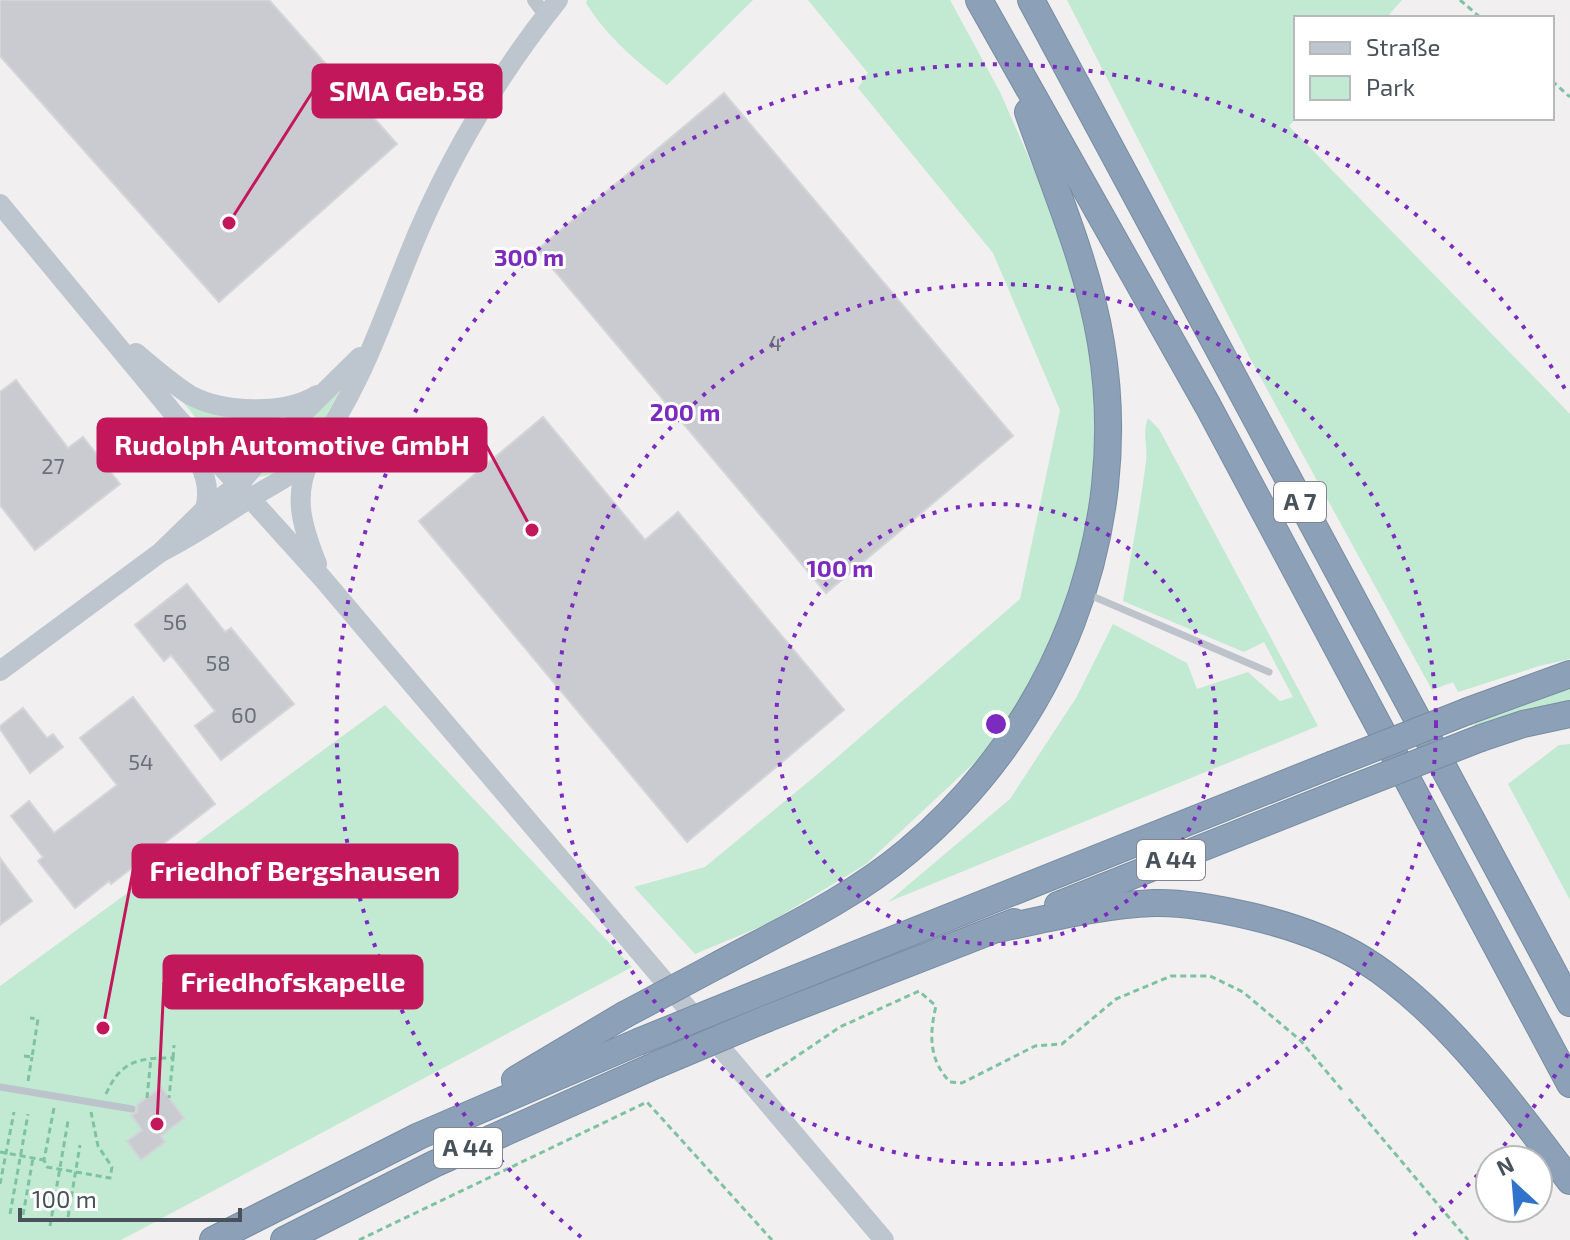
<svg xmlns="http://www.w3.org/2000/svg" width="1570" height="1240" viewBox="0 0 1570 1240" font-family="'Exo 2',sans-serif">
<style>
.green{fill:#c2e9d1}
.building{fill:#c9cbd1;stroke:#d3d5d9;stroke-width:2}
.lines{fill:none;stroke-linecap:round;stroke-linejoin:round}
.highway-casing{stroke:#778ca3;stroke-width:28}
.path{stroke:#7ec3a1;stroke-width:3;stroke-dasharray:6 4;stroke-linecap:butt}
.lane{stroke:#bcc3ca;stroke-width:7}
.street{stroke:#bcc3ca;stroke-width:14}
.secondary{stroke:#bdc5ce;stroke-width:20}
.highway{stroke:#8ca1b7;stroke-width:26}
.highway-bridge-casing{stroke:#778ca3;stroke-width:28;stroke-linecap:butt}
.highway-bridge{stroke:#8ca1b7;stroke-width:26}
.ring{fill:none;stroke:#7b2cbf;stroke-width:4;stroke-dasharray:4 8}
.labels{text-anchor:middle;stroke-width:6;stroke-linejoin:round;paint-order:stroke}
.number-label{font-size:22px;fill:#697078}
.shield{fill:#fff;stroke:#80868c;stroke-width:2}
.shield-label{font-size:24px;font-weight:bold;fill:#49525a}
.centre{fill:#7b2cbf;stroke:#fff;stroke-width:4}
.ring-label{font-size:24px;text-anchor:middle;font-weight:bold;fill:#7b2cbf;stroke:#fff;stroke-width:6;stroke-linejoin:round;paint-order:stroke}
.leader{fill:none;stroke:#c2185b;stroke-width:3}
.callout-dot{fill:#c2185b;stroke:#fff;stroke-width:3}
.callout{fill:#c2185b;stroke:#c2185b;stroke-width:3}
.callout-label{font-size:28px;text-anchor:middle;font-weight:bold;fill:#fff}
</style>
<rect width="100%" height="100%" fill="#f1efef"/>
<g class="green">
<path d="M587,0H753L667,85C636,61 607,37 586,3Z"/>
<path d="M808,0H950L1000,92L1071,254L1098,369L1102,445L1086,566L1047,658L989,749L866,864L767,924L695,954L634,887L705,867L819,773L1020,599L1060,410L993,253L858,88L868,73Z"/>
<path d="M1067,0H1402L1386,18H1296V118L1289,126L1570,414V659L1539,666L1458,692L1453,682L1432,690L1251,360Z"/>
<path d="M340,391L306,450L279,473L259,477L310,418Z"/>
<path d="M181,400L267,416L266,423L233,462Z"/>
<path d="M1148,418L1159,429L1318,726L888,902L1010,799L1076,698L1113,624L1187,663L1197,689L1248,672L1280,701L1293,697L1264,642L1244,652L1123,601C1131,555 1140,509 1146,462C1148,447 1142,432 1148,418Z"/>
<path d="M1570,689V702L1501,717L1475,726L1474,722Z"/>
<path d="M385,705L632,967L121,1240H0V986Z"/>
<path d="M1570,744V900L1508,784L1559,745Z"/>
</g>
<g class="building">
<path d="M0,0H269L397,144L219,302L0,56Z"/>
<path d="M724,93L1013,436L826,593L537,250Z"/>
<path d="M16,380L68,448L83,437L120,484L35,550L0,505V392Z"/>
<path d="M543,417L645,540L678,512L844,710L687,842L419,521Z"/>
<path d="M187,584L225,632L231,628L294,704L221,760L195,726L215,711L171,655L164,661L135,625Z"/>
<path d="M133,697L215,804L111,884L109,881L75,908L38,861L43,857L11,816L29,801L54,833L117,785L80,738Z"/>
<path d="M23,708L47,738L53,734L63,747L30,773L0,729V726Z"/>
<path d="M0,858L32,901L0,925Z"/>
<path d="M161,1087L184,1118L161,1136L165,1142L141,1160L127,1141L142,1130L131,1115L137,1112V1105Z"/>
</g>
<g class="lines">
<defs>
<g id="highway">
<path d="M979,0L1208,406L1570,1084"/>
<path d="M1031,0L1570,1003"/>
<path d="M1468,711L1570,674"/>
<path d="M1481,738L1523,724L1570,714"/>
<path d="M1058,905L1345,791"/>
<path d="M998,929C1050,918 1102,905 1154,903C1186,902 1220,909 1250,916C1288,925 1330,939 1364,960C1445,1011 1512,1104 1570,1181"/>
<path d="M716,966C781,931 851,899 908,851C1055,728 1133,534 1101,343C1088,264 1054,187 1028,112"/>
<path d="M759,993L1331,765"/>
<path d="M768,1018L1014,922"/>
<path d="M515,1080L624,1015"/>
<path d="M213,1240L419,1136L638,1042"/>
<path d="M284,1240L434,1164L656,1065"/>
</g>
</defs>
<use href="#highway" class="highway-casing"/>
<g class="path">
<path d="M1460,0L1481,18"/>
<path d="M1552,81L1570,97"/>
<path d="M24,1056L32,1057L38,1019L30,1018"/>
<path d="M173,1058L174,1045"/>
<path d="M766,1077L840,1027L919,991L936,1006C929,1035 929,1060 950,1082L962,1083L1035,1046L1062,1044L1116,999L1171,976H1210L1243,992L1300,1040L1342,1090"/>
<path d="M28,1081L32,1057"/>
<path d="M106,1094C121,1060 139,1058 173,1058L169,1098"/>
<path d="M147,1098L151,1058"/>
<path d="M1349,1099L1468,1240"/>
<path d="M54,1108L44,1160L47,1167L110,1178L112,1167L98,1146L91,1112"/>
<path d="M0,1152L44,1160"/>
<path d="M0,1184L14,1112"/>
<path d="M10,1214L28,1114"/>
<path d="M23,1215L33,1158"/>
<path d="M68,1217L80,1145"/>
<path d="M50,1226L68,1121"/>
<path d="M359,1240L647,1102L772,1240"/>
</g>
<g class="lane">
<path d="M1085,593L1269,672"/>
<path d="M0,1087L132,1109"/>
</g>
<path class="street" d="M534,0L546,16"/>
<g class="secondary">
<path d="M0,204L174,414L323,579L884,1240"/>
<path d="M136,353C153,367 171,383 190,395C223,413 285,415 317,395"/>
<path d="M189,443C201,466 212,483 205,509"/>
<path d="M311,457C292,496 302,526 317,564"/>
<path d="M161,552C192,537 220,517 249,499C271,485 298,474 313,453C364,386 387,304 420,228C456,146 502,70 558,0"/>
<path d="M0,671L161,552L205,509L238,485L295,421L360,357"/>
</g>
<use href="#highway" class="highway"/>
<defs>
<g id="highway-bridge">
<path d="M1331,765L1468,711"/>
<path d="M1345,791L1481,738"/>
<path d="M624,1015L716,966"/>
<path d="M638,1042L759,993"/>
<path d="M656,1065L768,1018"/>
</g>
</defs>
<use href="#highway-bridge" class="highway-bridge-casing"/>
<use href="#highway-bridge" class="highway-bridge"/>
</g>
<g class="ring">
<circle cx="996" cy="724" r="220"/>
<circle cx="996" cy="724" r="440"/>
<path d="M1568 1054A660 660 0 0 1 1494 1157M1486 1166A660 660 0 0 1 1411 1237M581 1237A660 660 0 1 1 1568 394"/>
</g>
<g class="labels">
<g class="number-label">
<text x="775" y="351">4</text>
<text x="53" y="474">27</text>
<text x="175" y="630">56</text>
<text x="218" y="671">58</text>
<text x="244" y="723">60</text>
<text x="141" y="770">54</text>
</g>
<g class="shield">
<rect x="1274" y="482" width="52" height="40" rx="6"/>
<rect x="1137" y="840" width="68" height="40" rx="6"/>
<rect x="434" y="1128" width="68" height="40" rx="6"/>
</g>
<g class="shield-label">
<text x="1300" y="510">A 7</text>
<text x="1171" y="868">A 44</text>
<text x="468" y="1156">A 44</text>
</g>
</g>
<circle cx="996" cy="724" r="12" class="centre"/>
<g class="ring-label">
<text x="529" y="266">300 m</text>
<text x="685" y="421">200 m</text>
<text x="840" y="577">100 m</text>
</g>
<path class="leader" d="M229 223L313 91M532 530L486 445M103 1028L133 871M157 1124L164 982"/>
<g class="callout-dot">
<circle cx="229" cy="223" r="8"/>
<circle cx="532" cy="530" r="8"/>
<circle cx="103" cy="1028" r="8"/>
<circle cx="157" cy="1124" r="8"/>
</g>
<g class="callout">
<rect x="313" y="65" width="188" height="52" rx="8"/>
<rect x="98" y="419" width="388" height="52" rx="8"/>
<rect x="133" y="845" width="324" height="52" rx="8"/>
<rect x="164" y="956" width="258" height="52" rx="8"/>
</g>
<g class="callout-label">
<text x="407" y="101">SMA Geb.58</text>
<text x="292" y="455">Rudolph Automotive GmbH</text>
<text x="295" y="881">Friedhof Bergshausen</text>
<text x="293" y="992">Friedhofskapelle</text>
</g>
<rect x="1294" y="16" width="260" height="104" fill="#ffffff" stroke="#b6babd" stroke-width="2"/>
<rect x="1310" y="42" width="40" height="12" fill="#bdc5ce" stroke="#b6babd" stroke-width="2"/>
<text x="1366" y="56" font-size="24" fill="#49525a">Straße</text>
<rect x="1310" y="76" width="40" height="24" fill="#c2e9d1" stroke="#b6babd" stroke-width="2"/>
<text x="1366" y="96" font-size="24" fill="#49525a">Park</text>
<g transform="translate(1514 1184) rotate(334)"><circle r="38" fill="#ffffff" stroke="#b6babd" stroke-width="2"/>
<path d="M0-6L14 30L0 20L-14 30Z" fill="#2f73cb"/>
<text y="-12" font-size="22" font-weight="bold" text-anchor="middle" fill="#49525a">N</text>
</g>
<path d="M20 1208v12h220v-12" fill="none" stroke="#49525a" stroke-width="4"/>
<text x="32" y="1208" font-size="24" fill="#49525a" stroke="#ffffff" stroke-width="6" paint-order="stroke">100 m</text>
</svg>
